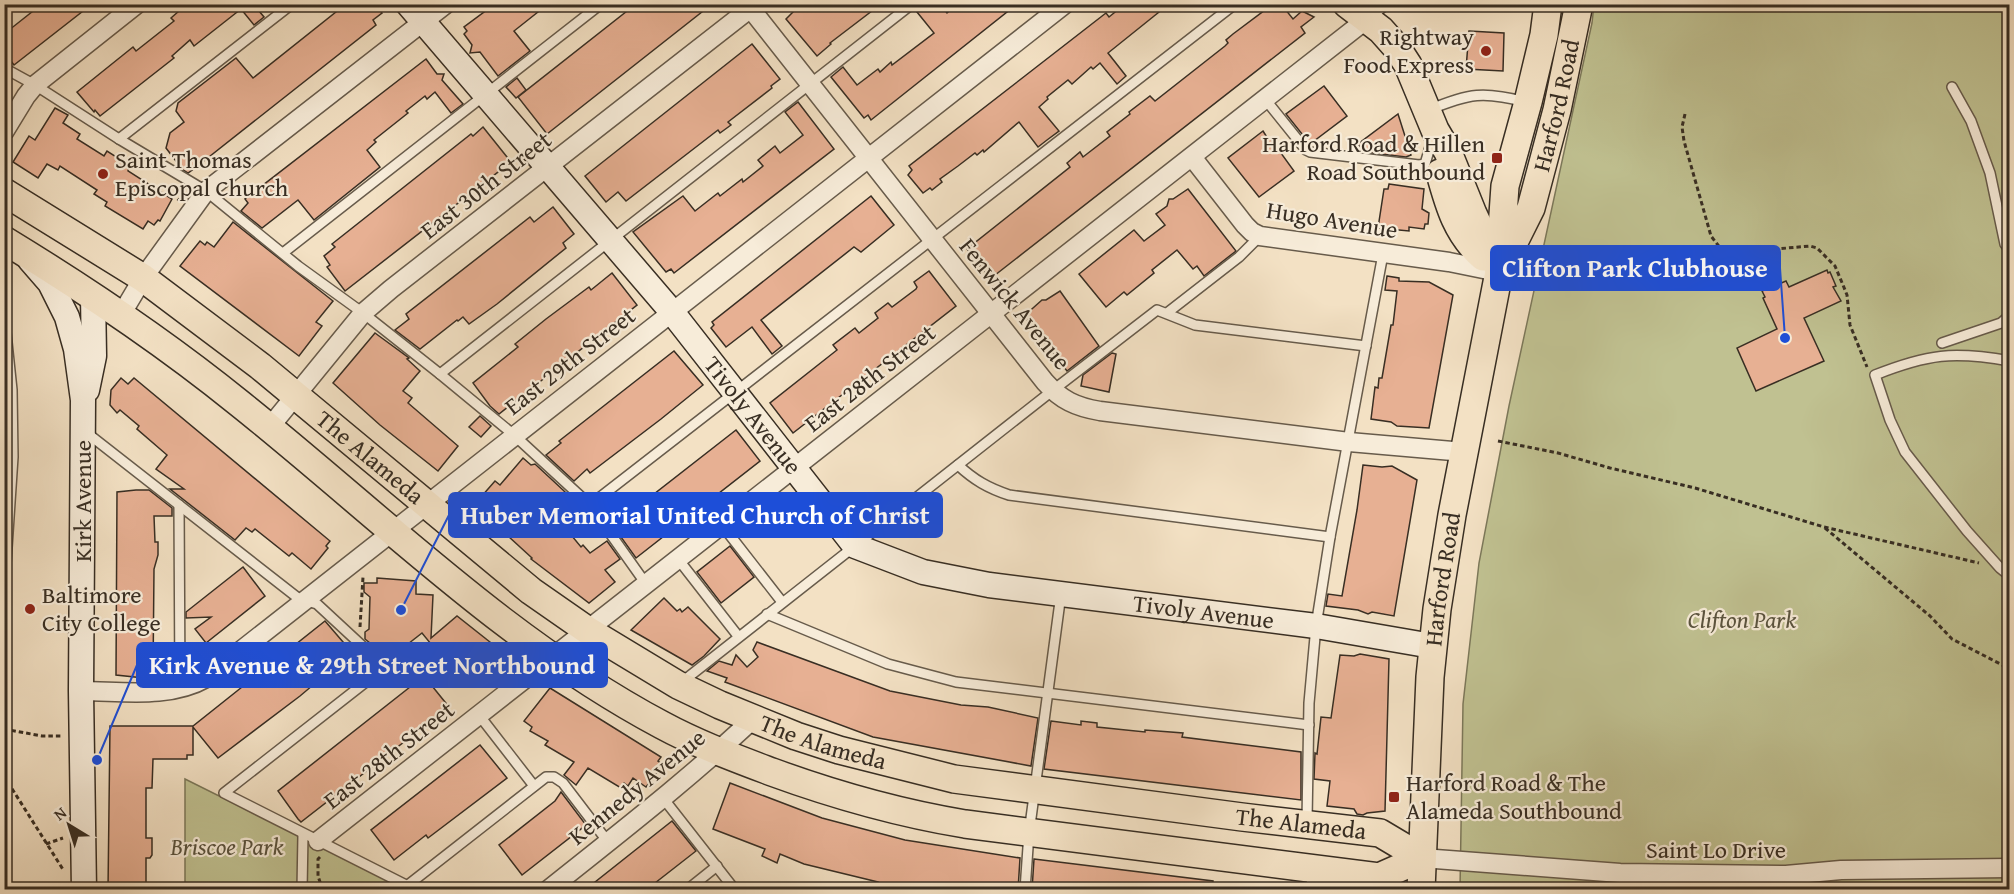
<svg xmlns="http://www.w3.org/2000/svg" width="2014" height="894" viewBox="0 0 2014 894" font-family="'Gentium Book Plus',serif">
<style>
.green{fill:#c0c191;stroke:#7c785a;stroke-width:1.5}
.building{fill:#e7b093;stroke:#382e23;stroke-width:1.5}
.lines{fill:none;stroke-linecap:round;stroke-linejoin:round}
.lane-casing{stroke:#675b4b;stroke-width:12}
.street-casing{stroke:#675b4b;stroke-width:21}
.secondary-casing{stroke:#382e23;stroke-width:27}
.primary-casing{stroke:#382e23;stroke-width:30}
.path{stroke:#382e23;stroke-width:3;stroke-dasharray:4.5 3;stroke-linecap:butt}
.lane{stroke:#f7ecd9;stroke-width:9}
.street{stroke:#f7ecd9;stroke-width:18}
.secondary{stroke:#f7ecd9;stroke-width:24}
.primary{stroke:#f3e1c4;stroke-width:27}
.poi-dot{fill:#8f2418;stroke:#f7ecd9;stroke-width:2}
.labels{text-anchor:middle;stroke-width:4.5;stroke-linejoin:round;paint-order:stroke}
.poi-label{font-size:24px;fill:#382e23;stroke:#f7ecd9;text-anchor:start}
.street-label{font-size:24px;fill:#382e23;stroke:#f7ecd9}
.park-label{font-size:24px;font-style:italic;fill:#5a533e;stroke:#f7ecd9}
.leader{fill:none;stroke:#1d4ed8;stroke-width:2}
.callout-dot{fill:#1d4ed8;stroke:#f7ecd9;stroke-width:2}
.callout{fill:#1d4ed8;stroke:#1d4ed8;stroke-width:2}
.callout-label{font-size:26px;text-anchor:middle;font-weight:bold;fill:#fff}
</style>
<rect width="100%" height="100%" fill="#f3e1c4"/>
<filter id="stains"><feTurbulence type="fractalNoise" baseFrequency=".00333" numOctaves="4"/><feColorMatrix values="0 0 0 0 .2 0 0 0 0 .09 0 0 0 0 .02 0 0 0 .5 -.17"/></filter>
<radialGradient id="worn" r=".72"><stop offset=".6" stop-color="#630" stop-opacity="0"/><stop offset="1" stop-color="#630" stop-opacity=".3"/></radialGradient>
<g class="green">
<path d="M1594,5H2009V889L1460,890L1463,704L1479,563L1509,406L1592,23Z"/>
<path d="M185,779L406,889H185Z"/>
</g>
<g class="building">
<path d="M42,4H92L14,65L11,61L8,63L4,61V34Z"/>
<path d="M187,4H253L264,17L254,25L241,9L194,46L190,40L172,56L174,58L100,116L95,110L94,112L77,92L133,47L136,51L174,21L171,18Z"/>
<path d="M346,4H376L382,13L373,20L376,25L195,168L188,173L182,169L166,148L170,133L184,122L176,111L178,103L236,58L253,78Z"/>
<path d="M484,4H548L514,31L530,51L498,76L480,52L470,53L472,45L464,34L467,31L464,27L488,9Z"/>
<path d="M636,4H712L547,134L518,97Z"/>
<path d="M801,4H881L830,43L831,44L817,56L786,19Z"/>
<path d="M927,4H940L947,13L957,4H1017L871,120L868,115L864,118L831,77L843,67L857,85L878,69L880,72L891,62L892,65L934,33L917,12Z"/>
<path d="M1125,4H1169L1108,53L1126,76L1117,84L1100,63L1093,69L1091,67L1072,84L1068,80L1047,97L1048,99L1039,107L1059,131L1047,140L1038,147L1019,122L984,152L983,150L977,155L975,153L958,166L940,179L942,182L932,190L930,188L923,193L908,175L912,170L909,166L1106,13L1109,17Z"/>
<path d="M1273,4H1281L1293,19L1302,11L1314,17L1301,27L1305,33L990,279L967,249L1070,167L1067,163L1080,152L1083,157L1110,136L1107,132L1130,114L1129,112L1150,96L1155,101L1225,46L1228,43L1226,40L1233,34Z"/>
<path d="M1469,31L1504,33L1503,71L1466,69Z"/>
<path d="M752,44L780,79L771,86L772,88L728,122L731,125L720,133L718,130L626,201L618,192L606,202L585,176Z"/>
<path d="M426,59L437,74H444L442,80L463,104L451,113L435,92L427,99L425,96L406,111L408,113L374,140L376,142L367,150L380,167L314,220L298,200L262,228L241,211L248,203L245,199Z"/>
<path d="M517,78L526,90L516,98L506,87Z"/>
<path d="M1324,86L1347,116L1310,144L1286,114Z"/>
<path d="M798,102L834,149L674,273L671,269L666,272L633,232L683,196L695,211L718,193L720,196L742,179L743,182L763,166L758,160L775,146L780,153L803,135L785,112Z"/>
<path d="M55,108L68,115L63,123L80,134L77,139L104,156L107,151L129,165L128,171L172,199L160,221L158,220L154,225L148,221L143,229L105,206L107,202L94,194L97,190L60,166L58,170L47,164L38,178L13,162L29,136L35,140Z"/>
<path d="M1398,114L1411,155L1406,157L1364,152L1358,144Z"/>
<path d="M483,127L511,162L345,291L327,267L330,265L324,256L335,247L332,244L471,134L473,136Z"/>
<path d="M1263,131L1268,139L1270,138L1294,171L1259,197L1228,158Z"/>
<path d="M1389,184L1424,189L1422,209L1429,213L1428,224H1425L1424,229L1409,227V231L1378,228L1384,189H1388Z"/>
<path d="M1188,189L1236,251L1204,276L1197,266L1193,269L1177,250L1152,270L1154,273L1127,295L1124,292L1106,307L1079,274L1134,230L1144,241L1165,225L1156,214L1167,206L1169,199H1173Z"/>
<path d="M871,196L894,225L861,252L854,247L761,320L782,346L772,354L752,327L726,347L711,328L714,325L712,322Z"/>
<path d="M553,207L574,234L563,243L566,248L497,304L469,324L463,317L458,321L457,320L420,349L395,330L409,319L406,314L530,217L534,222Z"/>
<path d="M233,222L333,301L316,322L322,326L299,356L180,266L200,241L205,245L207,242L214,247Z"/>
<path d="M1827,270L1828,273L1830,272L1836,286L1833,287L1841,301L1804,318L1824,361L1756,391L1737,348L1777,329L1763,298L1765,297L1762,291L1786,281L1789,287Z"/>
<path d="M929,271L956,306L793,433L770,403L837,350L833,345L855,328L859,333L878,318L875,313L888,303L892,307L916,289L917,287L914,282Z"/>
<path d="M612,273L637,305L499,414L490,406L473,383L518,347L515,344L546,319L589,287L591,290Z"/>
<path d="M1387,276L1399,278V281L1429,282L1453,295L1429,428L1397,426L1391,422L1371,419L1375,387L1378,388L1379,378H1382L1391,325H1393L1397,291L1385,290Z"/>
<path d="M1060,291L1099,346L1067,371L1024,316L1042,300H1046Z"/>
<path d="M375,333L409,358L407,359L420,371L403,391L412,398L408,403L458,446L438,471L380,425L333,383Z"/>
<path d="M674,351L703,385L661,419L590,473L587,469L574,481L546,455L561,443L559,441Z"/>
<path d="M1112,353L1116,354L1109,392L1081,386L1083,375Z"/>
<path d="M121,378L128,384L134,378L330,541L326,546L328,548L311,569L292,553L289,556L255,529L252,532L246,528L235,540L170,489H184L156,469L167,455L137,429L139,426L120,410L117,413L110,405L111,390Z"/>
<path d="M480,416L491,426L481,437L469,427Z"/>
<path d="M736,430L760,461L636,558L613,526Z"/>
<path d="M523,458L531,465L535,464L563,490L565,492L550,508L559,516L557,518L581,547L583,545L590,553L607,541L620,559L605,570L615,582L589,603L531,559L532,558L474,505L495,481L500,485Z"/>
<path d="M1363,465L1382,467L1392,466L1417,480L1394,616L1372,612L1368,614L1358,610L1326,606L1328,594L1342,596L1357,510Z"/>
<path d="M136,490H149L172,508V516H154L155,542H158V555L154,569L153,676L144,678L116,675L117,492Z"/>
<path d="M730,546L754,577L721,603L697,572Z"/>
<path d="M243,567L265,596L206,643L195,629L211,617L186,618V612Z"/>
<path d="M377,578L416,581V594L433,595L431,638L457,616L514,661L480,687L474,678L470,681L467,677L463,680L459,676L458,677L422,633L399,651H380L365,639V632L369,629L370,597L364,592V583H377Z"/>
<path d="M664,598L677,611L680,609L682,612L688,607L720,639L704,656L692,665L631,630Z"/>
<path d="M325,621L349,649L329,666L332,669L300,696L218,758L193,727V755H187V759H153L152,788H146V838H152V855L150,858H146V890H108L110,726H193Z"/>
<path d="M757,642L890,691L961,705L988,707L1038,718L1031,766L873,737L725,682L727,678L707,671L719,661L732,665L736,655L747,667L758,657L753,650Z"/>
<path d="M1360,654L1389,659L1385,811L1367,813L1363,815L1357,814L1354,809L1327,806L1330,781L1314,779L1315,753L1317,754L1321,717L1331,718L1340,655L1354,656Z"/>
<path d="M424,676L449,707L301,822L298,819L278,791Z"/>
<path d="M550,688L661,757L658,761L663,765L646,787L633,778L628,786L624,783L621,788L588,768L576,785L564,775L574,762L545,745L548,741L530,731L532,727L524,721Z"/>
<path d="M1051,721L1081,725V721L1097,723V727L1145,732V730L1183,733L1182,737L1301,752V800L1044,769Z"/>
<path d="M480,745L507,778L428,838L426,835L394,860L371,830Z"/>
<path d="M730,783L822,818L905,840L1020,858L1018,890H882L884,885L878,882L804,864L780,854L777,863L762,856L765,849L713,829Z"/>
<path d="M561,792L586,825L522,875L499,845L555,801Z"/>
<path d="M672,821L696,851L646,890H585Z"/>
<path d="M1034,859L1213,881L1212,890H1032Z"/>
</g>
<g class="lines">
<defs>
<g id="lane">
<path d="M1370,17L1387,4"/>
<path d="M4,68L35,85L119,139L206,191L298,266L363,313L440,374L514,435L590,505L646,584"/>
<path d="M1952,87L1971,121L1990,173L2005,244L2010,251"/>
<path d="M1265,99L1306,150L1310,152L1419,165L1425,164L1433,137"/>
<path d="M1429,110C1469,93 1484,91 1526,102"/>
<path d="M119,139L292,4"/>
<path d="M283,253L601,4"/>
<path d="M1167,313L1239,257L1260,236"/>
<path d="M4,314L12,390L13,457L4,593"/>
<path d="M1942,343L2001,323L2010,315"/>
<path d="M2010,361C1953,351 1928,354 1875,375L1890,420L1905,452L1967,531L2000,568L2010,576"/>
<path d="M440,374L912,4"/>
<path d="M87,433L298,598L317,604L385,667L224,793L416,890"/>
<path d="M958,465C974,480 988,488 1009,495L1330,537"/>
<path d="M179,505L180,688"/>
<path d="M590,505L1235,4"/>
<path d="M722,525L782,602"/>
<path d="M678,559L738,636"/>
<path d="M767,614L888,664L956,682L1309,725"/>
<path d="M682,682L1052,391L1157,310L1195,325L1366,346"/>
<path d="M479,715L534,786"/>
<path d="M663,798L735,890"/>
<path d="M1307,821L1309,703L1316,626L1330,537L1383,254"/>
<path d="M408,885L546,777H554L563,783L608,842"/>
<path d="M302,890L303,834"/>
<path d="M687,890L717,866"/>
<path d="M1025,890L1029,833L1061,594"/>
<path d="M1311,890L1312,871"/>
</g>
<g id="street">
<path d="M747,4L1045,382C1061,400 1076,407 1100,411L1349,442L1464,452"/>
<path d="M4,132L26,96L35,85L137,4"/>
<path d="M1192,157L1245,225L1252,232L1260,236L1449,262L1498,272"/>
<path d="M121,315L143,278L206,191L446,4"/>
<path d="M269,428L363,313L391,289L756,4"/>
<path d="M81,691C122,691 169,699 206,678L1065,4"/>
<path d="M318,841L1367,19"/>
<path d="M1422,858L1620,873L1786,875L1841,870L2010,868"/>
<path d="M548,890C618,834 688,780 753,719"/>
</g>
<g id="secondary">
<path id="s1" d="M408,4L672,312L855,546L923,572L989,585L1316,626L1432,646"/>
<path d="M30,260L50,283L67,317L76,349L83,400L81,691L84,890"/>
<path d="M87,390L94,356L93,296"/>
</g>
<g id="primary">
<path d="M1347,4L1381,30L1397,48L1408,65L1435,130L1448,152L1473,214L1497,265"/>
<path d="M1440,173C1449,206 1457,234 1483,257"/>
<path id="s2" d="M4,192L143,278L260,366L531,591L587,630L678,685L720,705L796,736L839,750L954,779L1242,817L1380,833L1422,858"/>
<path d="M4,240C86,290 165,343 239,403C377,513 504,641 662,725C697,744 735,758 772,772C835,795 899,813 965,824L1379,877L1422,858"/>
<path id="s3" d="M1505,260L1531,208L1557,110L1579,4"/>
<path id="s4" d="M1421,890L1430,677L1437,609L1452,515L1499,272L1505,186L1528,102L1544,35L1548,4"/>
</g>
</defs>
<use href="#lane" class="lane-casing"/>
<use href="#street" class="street-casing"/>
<use href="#secondary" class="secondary-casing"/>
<use href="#primary" class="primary-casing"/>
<g class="path">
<path d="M1685,114L1682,127L1684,141L1711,236L1724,253L1735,261H1745L1776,249L1810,246L1817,248L1835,266L1843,285L1847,295L1850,325L1867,367"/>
<path d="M172,194L180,201"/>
<path d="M1498,441L1558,453L1610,468L1695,488L1824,527L1979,563"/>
<path d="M1825,528L1930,616L1952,639L2010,669"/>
<path d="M360,627L363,577"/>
<path d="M4,729L42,736H62"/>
<path d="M4,776L64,871"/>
<path d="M46,844L63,838"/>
<path d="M320,857L318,859V876L322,888H337L339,890"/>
</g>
<use href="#lane" class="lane"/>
<use href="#street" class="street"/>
<use href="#secondary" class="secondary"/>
<use href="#primary" class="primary"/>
</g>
<g class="poi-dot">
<circle cx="1486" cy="51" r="6"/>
<rect x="1491" y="152" width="12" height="12" rx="3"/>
<circle cx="103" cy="174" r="6"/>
<circle cx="30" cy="609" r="6"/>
<rect x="1388" y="791" width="12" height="12" rx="3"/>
</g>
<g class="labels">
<g class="poi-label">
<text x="1474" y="45" text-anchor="end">Rightway<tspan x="1474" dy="28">Food Express</tspan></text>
<text x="1485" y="152" text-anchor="end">Harford Road &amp; Hillen<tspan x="1485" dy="28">Road Southbound</tspan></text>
<text x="115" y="168">Saint Thomas<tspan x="115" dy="28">Episcopal Church</tspan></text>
<text x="42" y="603">Baltimore<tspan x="42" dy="28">City College</tspan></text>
<text x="1406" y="791">Harford Road &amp; The<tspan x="1406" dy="28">Alameda Southbound</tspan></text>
</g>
<g class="street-label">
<text dy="8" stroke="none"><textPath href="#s3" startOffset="164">Harford Road</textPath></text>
<text transform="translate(486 185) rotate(-38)" y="8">East 30th Street</text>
<text transform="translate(1332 220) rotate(9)" y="8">Hugo Avenue</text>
<text transform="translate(1015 304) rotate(51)" y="8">Fenwick Avenue</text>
<text transform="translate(570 361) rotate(-38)" y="8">East 29th Street</text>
<text transform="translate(870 378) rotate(-38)" y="8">East 28th Street</text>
<text dy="8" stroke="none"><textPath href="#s1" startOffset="537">Tivoly Avenue</textPath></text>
<text dy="8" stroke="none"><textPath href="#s2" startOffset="453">The Alameda</textPath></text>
<text transform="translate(83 501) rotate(-90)" y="8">Kirk Avenue</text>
<text dy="8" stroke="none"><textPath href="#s4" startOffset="312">Harford Road</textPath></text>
<text dy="8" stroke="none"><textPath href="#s1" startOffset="1059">Tivoly Avenue</textPath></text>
<text dy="8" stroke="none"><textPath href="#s2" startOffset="993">The Alameda</textPath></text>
<text transform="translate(389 755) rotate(-38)" y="8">East 28th Street</text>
<text transform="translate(637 787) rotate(-39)" y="8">Kennedy Avenue</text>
<text dy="8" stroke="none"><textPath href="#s2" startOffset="1479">The Alameda</textPath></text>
<text x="1716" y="858">Saint Lo Drive</text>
</g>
<g class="park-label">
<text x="1742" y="628">Clifton Park</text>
<text x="227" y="855">Briscoe Park</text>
</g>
</g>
<path class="leader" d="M1785 338L1780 268M401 610L449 515M97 760L137 665"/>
<g class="callout-dot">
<circle cx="1785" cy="338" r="6"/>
<circle cx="401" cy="610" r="6"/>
<circle cx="97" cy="760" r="6"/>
</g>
<g class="callout">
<rect x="1491" y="246" width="289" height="44" rx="6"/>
<rect x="449" y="493" width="493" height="44" rx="6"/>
<rect x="137" y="643" width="470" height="44" rx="6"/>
</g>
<g class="callout-label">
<text x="1635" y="277">Clifton Park Clubhouse</text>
<text x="695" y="524">Huber Memorial United Church of Christ</text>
<text x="372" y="674">Kirk Avenue &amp; 29th Street Northbound</text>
</g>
<rect width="2014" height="894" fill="none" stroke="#f3e1c4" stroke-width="24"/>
<rect x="6" y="6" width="2002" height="882" fill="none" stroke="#382e23" stroke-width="3"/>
<rect x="12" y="12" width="1990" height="870" fill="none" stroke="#382e23" stroke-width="1.5"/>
<g transform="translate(69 825) rotate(322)" stroke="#f7ecd9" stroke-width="4.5" paint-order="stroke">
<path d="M0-4.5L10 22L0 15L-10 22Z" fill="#382e23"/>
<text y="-9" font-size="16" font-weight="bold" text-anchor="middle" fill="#382e23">N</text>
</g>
<rect width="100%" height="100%" filter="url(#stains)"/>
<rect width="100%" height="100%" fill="url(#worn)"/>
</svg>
